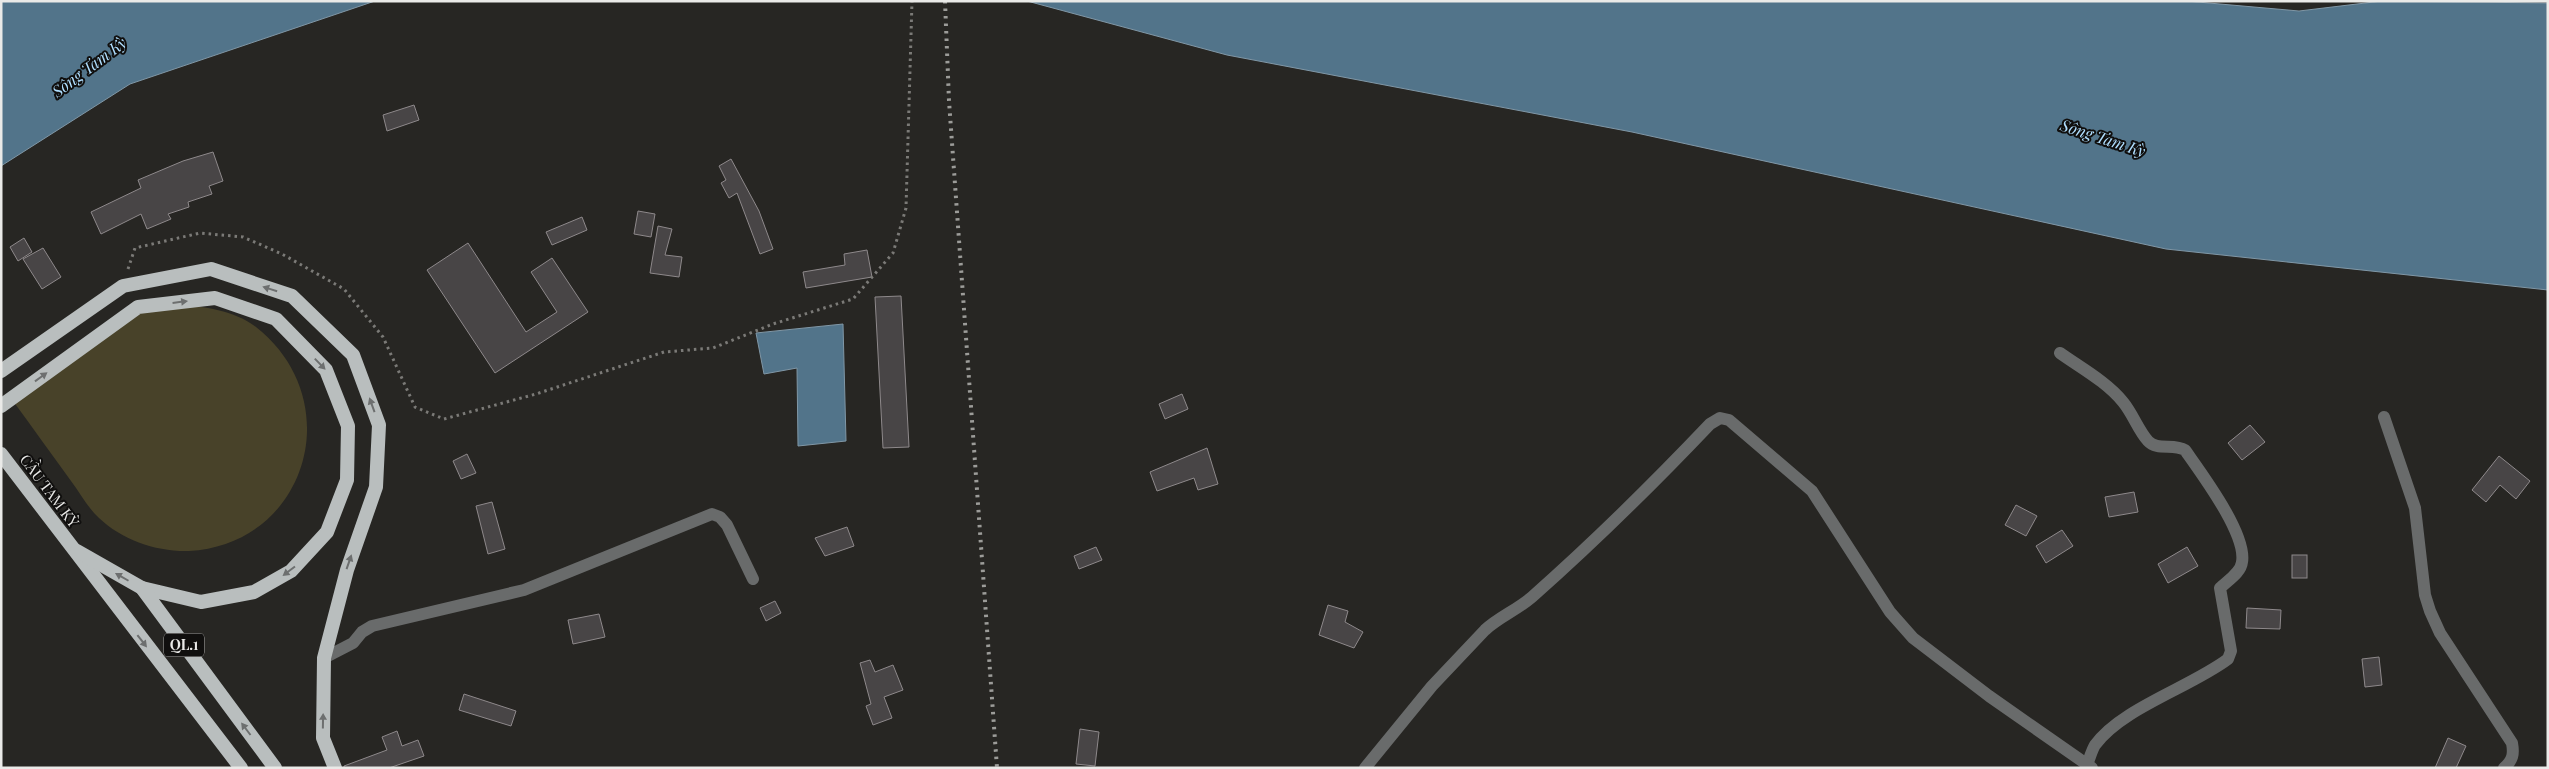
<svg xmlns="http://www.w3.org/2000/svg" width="2549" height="769" viewBox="0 0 2549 769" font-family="'Playfair Display',serif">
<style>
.green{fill:#484229}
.water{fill:#52748a;stroke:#8097a6}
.building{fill:#484546;stroke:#8e898b}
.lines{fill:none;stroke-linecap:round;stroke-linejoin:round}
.path{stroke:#7b7a77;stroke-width:3;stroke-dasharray:2.5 4;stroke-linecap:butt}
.minor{stroke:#696b6b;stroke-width:12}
.trunk{stroke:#b9bebe;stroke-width:14}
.rail{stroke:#9c9c99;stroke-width:4;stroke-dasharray:2.5 5;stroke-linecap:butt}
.oneway{fill:#6d6f6f}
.labels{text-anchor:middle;stroke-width:4;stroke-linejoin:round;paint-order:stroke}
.shield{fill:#100f0e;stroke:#a9a8a7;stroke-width:1}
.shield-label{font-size:14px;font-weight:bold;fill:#eaeae8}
.street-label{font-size:15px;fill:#eaeae8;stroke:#100f0e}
.water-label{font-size:16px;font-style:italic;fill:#b0dfff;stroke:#100f0e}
</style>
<rect width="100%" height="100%" fill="#272623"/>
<path class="green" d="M177,304C204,307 234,310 256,327C349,400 308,544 189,551C157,552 122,540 99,518C88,508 80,493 71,481C52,455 33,428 13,401L137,313Z"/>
<g class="water">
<path d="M1,1H375L130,84L1,166Z"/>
<path d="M1027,1H2186L2299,11L2382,1L2548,3V290L2166,249L1632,132L1227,55Z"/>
<path d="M843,324L846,441L798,446L797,368L764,374L756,333Z"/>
</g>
<g class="building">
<path d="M414,105L419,120L387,131L383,115Z"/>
<path d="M213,152L223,181L209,186L212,194L188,202L189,207L168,214L171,219L147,229L141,214L101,234L91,212L141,188L138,180L183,161Z"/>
<path d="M731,159L759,211L773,249L760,254L737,193L729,198L721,183L726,180L719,166Z"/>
<path d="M638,211L655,214L651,237L634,234Z"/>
<path d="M582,217L587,230L552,245L546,232Z"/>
<path d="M658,226L672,229L665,255L682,257L679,277L650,273Z"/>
<path d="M24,238L32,252L18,261L10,247Z"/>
<path d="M468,243L526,332L557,312L531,272L552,258L588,312L495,373L427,270Z"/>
<path d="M43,248L61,277L42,289L23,259Z"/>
<path d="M867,250L872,277L806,288L803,272L845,265L844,254Z"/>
<path d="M901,296L909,447L883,448L875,297Z"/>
<path d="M1182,394L1188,409L1165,419L1159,404Z"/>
<path d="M2250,425L2265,442L2242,460L2228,443Z"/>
<path d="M1207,448L1218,484L1198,490L1194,478L1157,491L1150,472Z"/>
<path d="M467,454L476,473L461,479L453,461Z"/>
<path d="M2499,456L2530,481L2516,499L2500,485L2486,502L2472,490Z"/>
<path d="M2134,492L2138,512L2109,517L2105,497Z"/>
<path d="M492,502L505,549L488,554L476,506Z"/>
<path d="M2016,505L2037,516L2026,536L2005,525Z"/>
<path d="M847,527L854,546L825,556L815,538Z"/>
<path d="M2062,530L2073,546L2046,563L2036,546Z"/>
<path d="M1096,547L1102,560L1079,569L1074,556Z"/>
<path d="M2187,547L2198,566L2168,583L2158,564Z"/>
<rect x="2292" y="555" width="15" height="23"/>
<path d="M775,601L781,613L766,621L760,608Z"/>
<path d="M1328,605L1348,611L1345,622L1363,632L1354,648L1319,635Z"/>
<path d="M2247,608L2281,610L2280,629L2246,628Z"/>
<path d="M599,614L605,637L573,644L568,620Z"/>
<path d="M2379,657L2382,685L2365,687L2362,659Z"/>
<path d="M870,660L875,672L893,665L903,690L884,697L892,718L873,725L866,706L871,704L860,663Z"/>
<path d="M464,694L516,711L511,726L459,710Z"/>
<path d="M1080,729L1099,732L1095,766L1076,764Z"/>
<path d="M397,731L402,746L418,740L424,756L389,768H344V766L387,750L382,737Z"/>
<path d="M2448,738L2466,746L2456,768H2435Z"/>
</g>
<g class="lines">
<path class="path" d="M128,269L135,248L200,233L243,237L282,254L344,289L383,337L415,407L444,419L536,394L664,352L713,348L773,324L853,299L893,253L906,208L912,1"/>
<g class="minor">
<path d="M2060,353C2081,368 2107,382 2123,402C2133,414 2138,430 2148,441C2157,451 2174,443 2185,450C2201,473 2247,534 2242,562C2241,573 2227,581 2220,588L2231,651L2228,659C2191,687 2122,708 2095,745C2092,750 2090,757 2088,762"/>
<path d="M2384,417L2415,508L2425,595L2430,611L2440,633L2512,743C2514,754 2513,760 2504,768"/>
<path d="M324,658L353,643L362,632L372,626L524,590L712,514L720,517L727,525L753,579"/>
<path d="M1365,768L1432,686L1485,630C1499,617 1517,610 1532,597C1594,542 1653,484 1710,424L1720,418L1729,420L1812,491L1890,612L1913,638L1989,696L2092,768"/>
</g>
<g class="trunk">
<path d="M1,371L123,286L211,269L292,296L353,355L379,425L376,487L347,570L324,658L323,738L335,768"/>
<path d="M1,406L138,307L215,298L276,319L326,370L348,426L347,480L327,532L291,571L254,592L201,602L142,588"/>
<path d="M1,454L241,768"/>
<path d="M77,551L142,588L275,768"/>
</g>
<path class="rail" d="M945,1L949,101L997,768"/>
</g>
<defs><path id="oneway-solid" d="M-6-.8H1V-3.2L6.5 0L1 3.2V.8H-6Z" transform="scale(1.25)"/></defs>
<g class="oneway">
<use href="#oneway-solid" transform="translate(270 289) rotate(-162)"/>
<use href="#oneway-solid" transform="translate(180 302) rotate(-7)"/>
<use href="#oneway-solid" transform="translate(320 364) rotate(46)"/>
<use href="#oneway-solid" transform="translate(41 377) rotate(-36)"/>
<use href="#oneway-solid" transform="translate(372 405) rotate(-110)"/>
<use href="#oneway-solid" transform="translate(349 562) rotate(-71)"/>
<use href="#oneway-solid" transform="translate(289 571) rotate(143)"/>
<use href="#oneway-solid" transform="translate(122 577) rotate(-150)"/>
<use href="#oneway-solid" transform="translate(142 641) rotate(52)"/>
<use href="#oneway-solid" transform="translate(323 721) rotate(-89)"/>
<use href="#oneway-solid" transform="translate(246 729) rotate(-127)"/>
</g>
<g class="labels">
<rect class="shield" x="164" y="633.5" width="40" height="23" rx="4"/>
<g class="shield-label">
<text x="184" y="650">QL.1</text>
</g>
<g class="street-label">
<text transform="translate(49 491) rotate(53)" y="5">CẦU TAM KỲ</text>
</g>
<g class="water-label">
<text transform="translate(89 67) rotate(-37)" y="6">Sông Tam Kỳ</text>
<text transform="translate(2103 138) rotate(18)" y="6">Sông Tam Kỳ</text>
</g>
</g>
<rect width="2549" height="769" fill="none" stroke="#eaeae8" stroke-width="5"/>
</svg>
